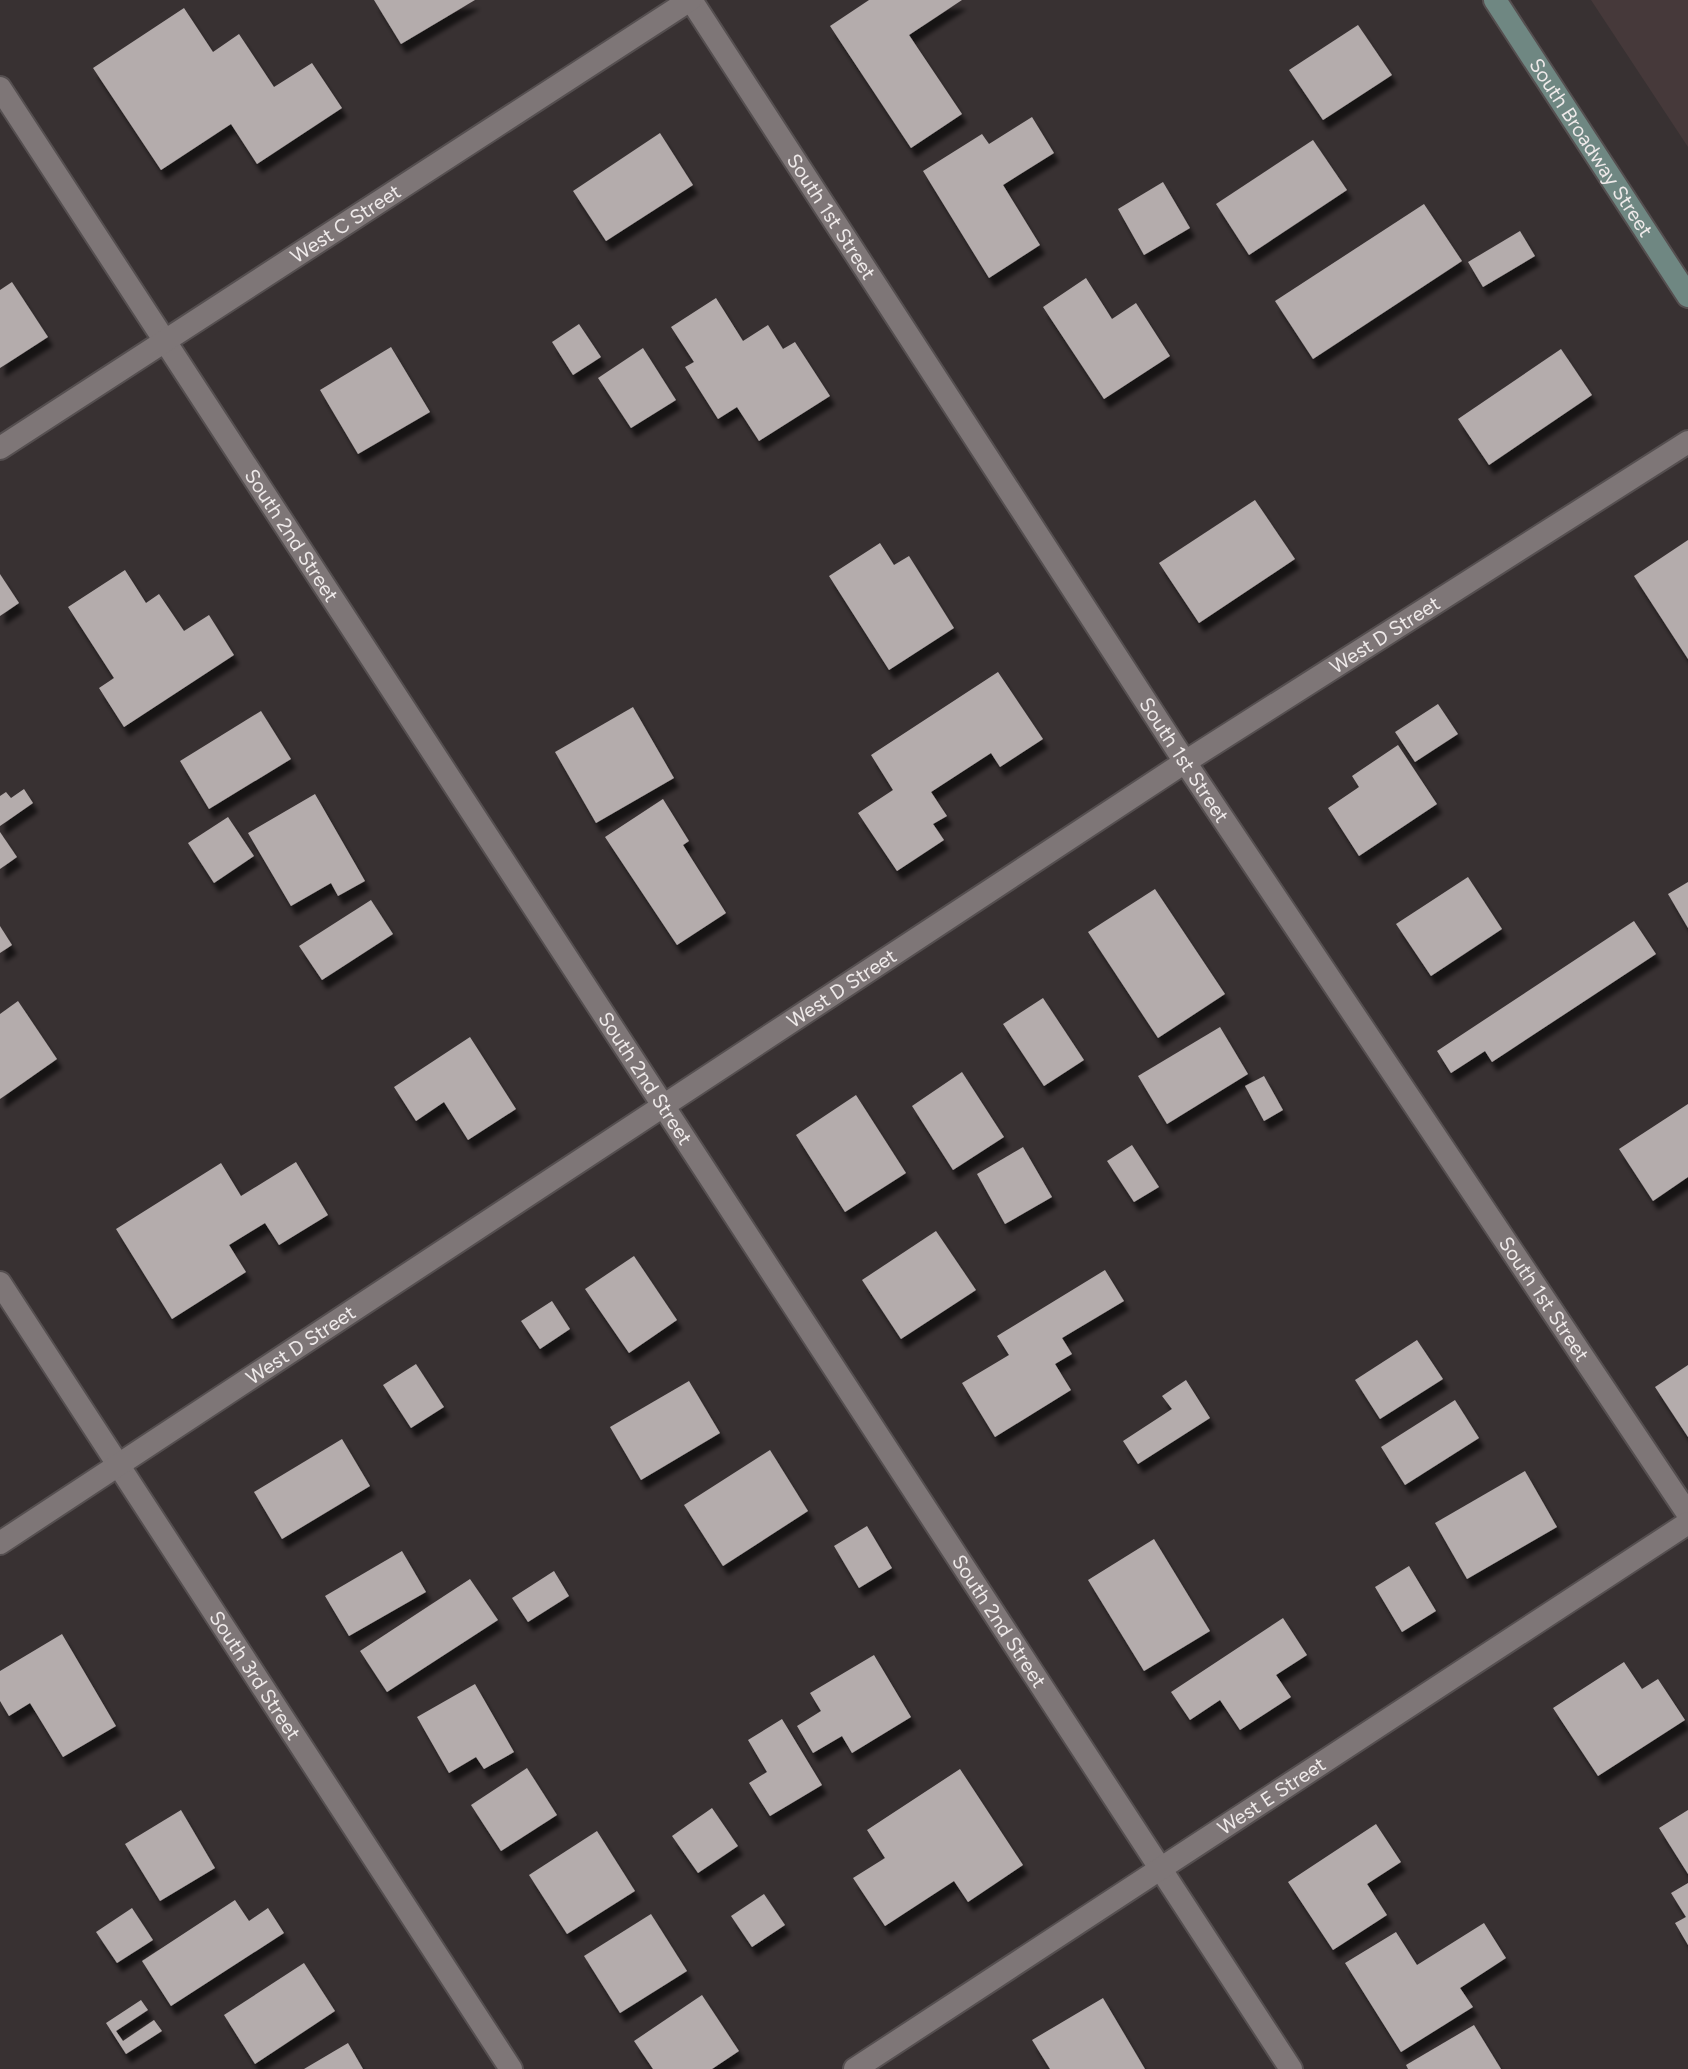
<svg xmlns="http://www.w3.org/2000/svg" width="1688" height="2069" viewBox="0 0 1688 2069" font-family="Figtree,sans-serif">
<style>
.built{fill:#46393a}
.building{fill:#b4acac;filter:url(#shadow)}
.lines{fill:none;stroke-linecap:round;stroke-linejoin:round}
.minor-casing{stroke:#554f50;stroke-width:26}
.secondary-casing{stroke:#554f50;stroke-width:26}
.minor{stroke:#7e7677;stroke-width:22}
.secondary{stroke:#6f8782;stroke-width:22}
.labels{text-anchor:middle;stroke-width:8;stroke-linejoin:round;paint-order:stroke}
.street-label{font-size:20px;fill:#eee9e9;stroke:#383132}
</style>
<defs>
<filter id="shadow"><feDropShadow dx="5" dy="9" stdDeviation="2" flood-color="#0009"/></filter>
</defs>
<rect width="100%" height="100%" fill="#383132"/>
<path class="built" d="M1591,0H1688V147Z"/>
<g class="building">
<path d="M374,0H475L401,44Z"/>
<path d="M869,0H962L909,35L962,114L911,148L830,26Z"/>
<path d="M184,8L213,52L239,34L274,87L312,63L342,108L257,164L231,124L161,170L93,68Z"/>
<path d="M1358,25L1392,75L1323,120L1289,70Z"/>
<path d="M1032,117L1054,153L1003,185L1040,245L989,278L923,171L982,134L989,144Z"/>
<path d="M660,133L693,185L606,241L573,191Z"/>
<path d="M1313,140L1347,190L1249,255L1216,204Z"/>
<path d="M1163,182L1190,228L1144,255L1118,209Z"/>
<path d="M1424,204L1462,261L1313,359L1275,301Z"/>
<path d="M1520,231L1535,256L1483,287L1468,262Z"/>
<path d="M1086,278L1112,319L1136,303L1170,356L1104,399L1043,307Z"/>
<path d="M12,282L48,337L0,368V290Z"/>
<path d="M716,298L743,341L768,325L783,349L795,342L830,396L759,441L737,407L718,419L685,367L694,362L671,327Z"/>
<path d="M579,324L601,357L573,375L552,342Z"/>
<path d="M391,347L430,412L358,454L320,390Z"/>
<path d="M643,348L676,400L631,428L598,378Z"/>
<path d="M1561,349L1592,395L1489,465L1458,419Z"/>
<path d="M1255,500L1295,559L1199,623L1159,563Z"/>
<path d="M1688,540V659L1634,576Z"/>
<path d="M880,543L894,565L909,556L954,628L889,670L829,576Z"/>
<path d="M125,570L146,603L159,594L184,631L209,615L234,655L124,727L99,688L114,678L68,607Z"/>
<path d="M0,574L19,603L0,616Z"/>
<path d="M998,672L1043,739L1000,767L991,753L931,792L947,816L933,824L944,840L897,871L858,813L893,790L871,755Z"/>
<path d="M1438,704L1458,734L1415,762L1395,732Z"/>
<path d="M633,707L674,778L596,823L555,752Z"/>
<path d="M261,711L291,759L209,809L180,761Z"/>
<path d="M1398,745L1437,804L1359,856L1328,808L1359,787L1352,776Z"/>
<path d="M24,789L33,803L0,826V796L6,792L11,798Z"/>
<path d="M315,794L365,881L338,896L331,883L291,906L248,833Z"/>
<path d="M663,799L689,841L683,845L726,913L677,945L605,837Z"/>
<path d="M228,817L254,856L214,883L188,843Z"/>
<path d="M0,832L17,857L0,869Z"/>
<path d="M1468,877L1502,929L1431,976L1396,924Z"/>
<path d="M1688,882V928L1668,894Z"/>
<path d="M1155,889L1225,994L1158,1038L1088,932Z"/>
<path d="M371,900L393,934L322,980L299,946Z"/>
<path d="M1634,921L1656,954L1492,1062L1485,1051L1451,1073L1437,1051Z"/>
<path d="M0,926L12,945L0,953Z"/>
<path d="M1043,998L1084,1060L1044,1086L1003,1024Z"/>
<path d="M18,1001L57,1059L0,1099V1014Z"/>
<path d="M1220,1027L1248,1074L1167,1124L1138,1076Z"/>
<path d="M470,1037L516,1109L468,1140L444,1102L416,1121L394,1087Z"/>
<path d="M962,1072L1004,1137L953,1170L912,1106Z"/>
<path d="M1264,1076L1283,1110L1264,1121L1245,1086Z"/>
<path d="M856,1095L906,1173L845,1212L796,1135Z"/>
<path d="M1688,1104V1177L1653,1201L1619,1149Z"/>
<path d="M1132,1145L1159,1187L1134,1202L1107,1161Z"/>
<path d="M1023,1147L1052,1197L1005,1224L977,1174Z"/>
<path d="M296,1162L328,1215L279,1245L265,1223L229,1245L246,1272L172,1319L116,1229L221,1163L241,1196Z"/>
<path d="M936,1231L976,1290L901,1339L862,1280Z"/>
<path d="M634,1256L677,1320L629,1353L585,1289Z"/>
<path d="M1105,1270L1124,1301L1062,1338L1072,1354L1055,1364L1071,1390L995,1437L962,1383L1009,1355L997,1336Z"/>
<path d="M552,1301L570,1329L540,1349L521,1321Z"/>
<path d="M1417,1340L1443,1379L1380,1419L1355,1380Z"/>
<path d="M416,1364L444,1407L411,1428L383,1385Z"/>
<path d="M1688,1365V1437L1655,1387Z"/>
<path d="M1186,1380L1210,1418L1138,1464L1123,1441L1172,1409L1162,1396Z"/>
<path d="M689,1381L720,1433L641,1480L610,1427Z"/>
<path d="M1455,1400L1479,1438L1405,1485L1381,1447Z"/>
<path d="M342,1439L370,1486L282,1539L254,1492Z"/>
<path d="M770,1450L808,1511L723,1566L684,1505Z"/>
<path d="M1525,1471L1557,1527L1467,1579L1435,1523Z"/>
<path d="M867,1526L892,1568L859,1588L834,1546Z"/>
<path d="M1154,1539L1210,1631L1144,1671L1088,1580Z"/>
<path d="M402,1551L426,1592L349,1636L325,1596Z"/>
<path d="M1409,1566L1436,1611L1402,1632L1375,1587Z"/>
<path d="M554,1571L569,1596L528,1622L512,1598Z"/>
<path d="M470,1579L498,1620L387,1692L360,1651Z"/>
<path d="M1283,1618L1307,1655L1276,1675L1291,1697L1240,1730L1220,1700L1190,1720L1171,1692Z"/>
<path d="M62,1634L116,1726L63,1757L30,1703L9,1716L0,1701V1671Z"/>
<path d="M874,1655L911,1717L852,1753L842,1736L813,1753L797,1726L821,1711L810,1693Z"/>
<path d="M1624,1662L1642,1689L1658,1679L1685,1720L1598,1776L1553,1708Z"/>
<path d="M475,1684L514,1752L484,1769L476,1757L449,1773L417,1717Z"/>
<path d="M782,1719L822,1785L770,1816L749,1783L767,1772L748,1740Z"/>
<path d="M527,1768L557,1815L501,1851L471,1805Z"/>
<path d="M960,1769L1023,1865L968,1902L954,1881L885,1926L853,1878L885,1858L867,1830Z"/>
<path d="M712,1808L738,1846L698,1873L672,1836Z"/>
<path d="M181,1810L215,1868L160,1901L125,1844Z"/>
<path d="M1688,1810V1874L1659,1828Z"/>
<path d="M1376,1824L1401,1862L1367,1884L1387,1915L1333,1950L1288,1882Z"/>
<path d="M597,1831L635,1891L567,1934L529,1875Z"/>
<path d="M1688,1883V1945L1675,1923L1686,1917L1671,1893Z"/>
<path d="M764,1894L785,1925L752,1947L731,1916Z"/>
<path d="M235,1900L249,1921L268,1908L284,1933L171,2006L142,1961Z"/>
<path d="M132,1908L153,1940L117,1963L96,1932Z"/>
<path d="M651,1914L687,1971L620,2013L584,1956Z"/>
<path d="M1484,1923L1506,1958L1460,1988L1473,2007L1401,2052L1345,1963L1396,1932L1417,1965Z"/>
<path d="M304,1963L335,2011L255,2064L224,2015Z"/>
<path d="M702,1995L739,2051L712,2069H653L634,2041Z"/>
<path d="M1103,1998L1145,2069H1050L1032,2040Z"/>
<path d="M141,2000L148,2010L116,2031L123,2041L154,2020L162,2031L126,2054L106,2023Z"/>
<path d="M1474,2025L1501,2069H1408L1406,2065Z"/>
<path d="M348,2043L363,2069H304Z"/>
</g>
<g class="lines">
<defs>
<g id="minor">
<path id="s1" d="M691,0L1185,762L1688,1514"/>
<path id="s2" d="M0,88L1291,2069"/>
<path id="s3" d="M0,448L690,0"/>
<path id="s4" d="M0,1283L511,2069"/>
<path id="s5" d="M0,1543L1185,762L1688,442"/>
<path id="s6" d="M855,2069L1688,1523"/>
</g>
<g id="secondary">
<path id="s7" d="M1495,0L1688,296"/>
</g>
</defs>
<use href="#minor" class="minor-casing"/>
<use href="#secondary" class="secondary-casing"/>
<use href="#minor" class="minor"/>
<use href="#secondary" class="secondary"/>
</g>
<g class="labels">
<g class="street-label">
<text dy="7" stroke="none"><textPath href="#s7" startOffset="176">South Broadway Street</textPath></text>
<text dy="7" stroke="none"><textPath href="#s1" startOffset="258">South 1st Street</textPath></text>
<text dy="7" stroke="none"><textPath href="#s3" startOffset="412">West C Street</textPath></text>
<text dy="7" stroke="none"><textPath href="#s2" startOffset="534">South 2nd Street</textPath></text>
<text dy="7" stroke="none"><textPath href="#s5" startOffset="1656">West D Street</textPath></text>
<text dy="7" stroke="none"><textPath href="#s1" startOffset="906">South 1st Street</textPath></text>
<text dy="7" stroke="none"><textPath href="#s5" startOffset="1008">West D Street</textPath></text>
<text dy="7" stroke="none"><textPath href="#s2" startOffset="1182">South 2nd Street</textPath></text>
<text dy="7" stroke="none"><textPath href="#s1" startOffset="1554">South 1st Street</textPath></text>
<text dy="7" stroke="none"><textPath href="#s5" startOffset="360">West D Street</textPath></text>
<text dy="7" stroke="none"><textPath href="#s2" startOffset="1830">South 2nd Street</textPath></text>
<text dy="7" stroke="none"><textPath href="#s4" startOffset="468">South 3rd Street</textPath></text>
<text dy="7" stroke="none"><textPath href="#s6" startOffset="498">West E Street</textPath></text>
</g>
</g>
</svg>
